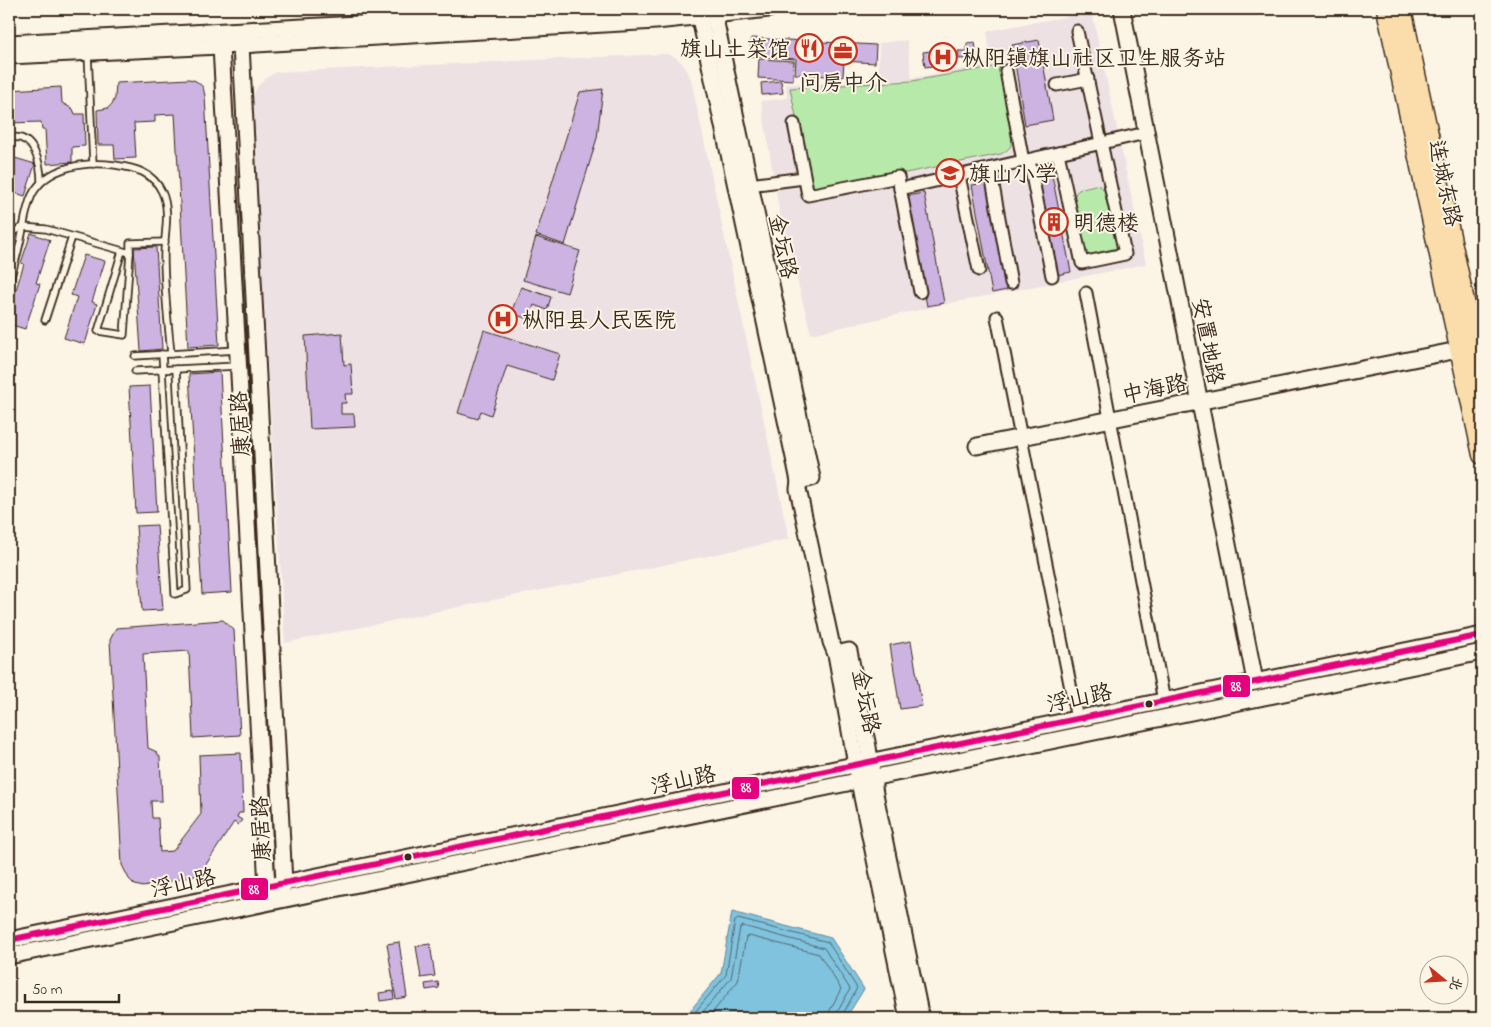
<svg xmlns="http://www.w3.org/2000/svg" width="1491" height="1027" viewBox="0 0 1491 1027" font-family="'Indie Flower','LXGW WenKai TC',sans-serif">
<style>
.built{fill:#eee1e4}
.green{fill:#b7eaaa;stroke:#798a64}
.water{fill:#7fc3df;stroke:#648692}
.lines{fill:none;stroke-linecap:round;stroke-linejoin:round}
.shore{stroke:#56676b;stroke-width:1}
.building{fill:#ccb3e1;stroke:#3b2a1e}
.lane-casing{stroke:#3b2a1e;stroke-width:9}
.street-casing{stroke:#3b2a1e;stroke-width:15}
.secondary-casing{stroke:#3b2a1e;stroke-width:19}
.primary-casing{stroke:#3b2a1e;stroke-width:21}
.lane{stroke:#fcf5e5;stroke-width:5.5}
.street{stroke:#fcf5e5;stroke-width:11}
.secondary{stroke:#fcf5e5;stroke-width:15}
.primary{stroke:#faddab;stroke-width:18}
.bus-1-casing{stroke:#fcf5e5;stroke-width:10}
.bus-1{stroke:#e5007d;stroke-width:6}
.bus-dot{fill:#3b2a1e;stroke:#fcf5e5;stroke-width:2}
.labels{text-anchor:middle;stroke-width:4;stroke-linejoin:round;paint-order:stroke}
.poi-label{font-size:22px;fill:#3b2a1e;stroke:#fcf5e5;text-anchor:start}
.street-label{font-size:22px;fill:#3b2a1e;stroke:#fcf5e5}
.line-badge{stroke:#fcf5e5;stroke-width:2}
.badge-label{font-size:14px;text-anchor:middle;font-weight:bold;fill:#fff}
</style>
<rect width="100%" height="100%" fill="#fcf5e5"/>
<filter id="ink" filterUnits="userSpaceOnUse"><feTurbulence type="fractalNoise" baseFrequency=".02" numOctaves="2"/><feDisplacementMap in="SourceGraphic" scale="10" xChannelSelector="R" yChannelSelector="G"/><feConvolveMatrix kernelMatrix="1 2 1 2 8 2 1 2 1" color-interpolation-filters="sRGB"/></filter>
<g filter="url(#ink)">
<g class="built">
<path d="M1092,12L1146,264L937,306L811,334L779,210L761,101L787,98L786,84L878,81L879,43L907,40L912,78L991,64L987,31Z"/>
<path d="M666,54L675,57L682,63L691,79L789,539L285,643L251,100L257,87L266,78L276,72Z"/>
</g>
<g class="green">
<path d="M999,66C1002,81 1016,136 1010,147C1008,150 1004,152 1001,154L825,189L814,188L810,183L790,88L912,81Z"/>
<path d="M1095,185L1100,186L1104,190L1117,248L1087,255L1074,200C1074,188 1084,188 1095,185Z"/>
</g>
<path class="water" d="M732,912L831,938L864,989L846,1018H684L721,973Z"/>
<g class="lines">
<g class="shore">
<path d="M690,1018L726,975L735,921L738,919L828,942L857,988L843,1014V1018"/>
<path d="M698,1018L731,978L740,928L743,926L824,948L850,989L838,1011L836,1018"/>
<path d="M708,1018L738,981L746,937L749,936L819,954L841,989L830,1010L829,1018"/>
</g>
</g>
<g class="building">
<path d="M751,38L876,45L875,63L844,61L843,77L795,74L796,59L750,56Z"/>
<path d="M1039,40L1053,120L1025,125L1012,45Z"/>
<path d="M975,42L977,58L959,59L958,51H967V43Z"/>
<path d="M952,48L954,63L925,67L923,52Z"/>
<path d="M759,59L794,61L793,80L758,78Z"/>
<path d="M189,79L196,81L203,87L205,96L219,345L188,347L175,114L155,115V122L134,123L136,158L115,159L114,145H98L97,110L108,108L112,104L115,98L116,83Z"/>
<path d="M781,81L783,93L762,95L761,83Z"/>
<path d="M61,87L62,103L73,109L75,114H84L85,146L72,147V162L47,164L45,129H42L41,122L9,123V90Z"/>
<path d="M603,89L597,138L565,245L536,235L580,92Z"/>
<path d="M15,158L35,164L25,196L15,193L9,211V177Z"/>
<path d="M1051,170L1071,272L1057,275L1037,173Z"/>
<path d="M987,183L1007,290L992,293L972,185Z"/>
<path d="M924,193L944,303L927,306L906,196Z"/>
<path d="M31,233L50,240L36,283L40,284L25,329L9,324V312L24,264L21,263Z"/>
<path d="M536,237L580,251L567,293L523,280Z"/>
<path d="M156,247L162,349L141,351L134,248Z"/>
<path d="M84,255L105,261L92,302L97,304L85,344L64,338L77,297L71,295Z"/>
<path d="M521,287L551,297L547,310L534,305L528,319L511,313Z"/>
<path d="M484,330L560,354L552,380L507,366L491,415L481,411L478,419L458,413Z"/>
<path d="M342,333L344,365L351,364L353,394H345L346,403H341V414H354L355,427L310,429L305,336Z"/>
<path d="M220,372L232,592L202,594L189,374Z"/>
<path d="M150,386L157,512L136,513L129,387Z"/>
<path d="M157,525L163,610L142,611L136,526Z"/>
<path d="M223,620L234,630L240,735L193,738L189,651L143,654L148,748L155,751L160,757L162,801H151L152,818H158L160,852L173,851L201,814L199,755L241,753L243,813H239L237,817L242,820L238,825L234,822L205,866L208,869L205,874L201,871L199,875L143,887L135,885L129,879L122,865L110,640L116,628Z"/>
<path d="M911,641L922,706L900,709L890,645Z"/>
<path d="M399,942L407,997L396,999L387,944Z"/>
<path d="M430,944L435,976L421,978L416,946Z"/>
<path d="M438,982L439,988L426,990L425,984Z"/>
<path d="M393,991L394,999L380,1001L379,993Z"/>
</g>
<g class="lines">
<defs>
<g id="lane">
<path d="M88,54L93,164"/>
<path d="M9,138C34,132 41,164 41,182"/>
<path d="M9,234L23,227L46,229L130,253V243L165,242"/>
<path d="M122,251L98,331L124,335L130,253"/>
<path d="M9,283C13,270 17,256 20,243C24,227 25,210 32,195C47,166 86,161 115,165C135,168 153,172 162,192C171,212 164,234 164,256C164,288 168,321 171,354"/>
<path d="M45,320L72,237"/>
<path d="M162,354L163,369"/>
<path d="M135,356L237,350"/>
<path d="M162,369L175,594L187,590L176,369"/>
<path d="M135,371L238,366"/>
</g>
<g id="street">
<path d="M1006,71L1023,161"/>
<path d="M1057,85L1088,79"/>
<path d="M794,124L808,195L898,177L920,292"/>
<path d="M1058,153L1082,263L1125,254L1077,31"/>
<path d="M1029,160L1052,276"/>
<path d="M990,169L1011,283"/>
<path d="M959,176L979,270"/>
<path d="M749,185L804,178"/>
<path d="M900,189L1146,133"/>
<path d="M1086,293L1164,701"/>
<path d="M997,317L1077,719"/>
</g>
<g id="secondary">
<path d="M698,9L799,481L798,489L831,642L836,654L862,797L908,1018"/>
<path d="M713,9L812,478L799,481"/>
<path d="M1122,9L1255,681"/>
<path d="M231,31L241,45L284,883L277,900L267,887L221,46Z"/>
<path d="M9,43L629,9"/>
<path d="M9,56L241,45L656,21L769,9"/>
<path d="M977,446L1458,350"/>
<path d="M836,654L849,651L868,747L875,794L921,1018"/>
<path d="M9,940L1482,635"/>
<path d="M9,956L1482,652"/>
</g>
<g id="primary">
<path d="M1386,9L1482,455"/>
<path d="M1402,9L1482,380"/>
</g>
</defs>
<use href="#lane" class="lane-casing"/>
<use href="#street" class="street-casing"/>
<use href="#secondary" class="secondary-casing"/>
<use href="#primary" class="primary-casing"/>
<use href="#lane" class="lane"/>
<use href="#street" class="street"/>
<use href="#secondary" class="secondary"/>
<use href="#primary" class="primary"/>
<defs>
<path id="bus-1" d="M9,940L1482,635"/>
</defs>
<use href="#bus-1" class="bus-1-casing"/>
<use href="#bus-1" class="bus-1"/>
</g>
</g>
<defs>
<symbol id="restaurant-ring" viewBox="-11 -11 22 22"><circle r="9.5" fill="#fcf5e5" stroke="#c8321e" stroke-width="1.5"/><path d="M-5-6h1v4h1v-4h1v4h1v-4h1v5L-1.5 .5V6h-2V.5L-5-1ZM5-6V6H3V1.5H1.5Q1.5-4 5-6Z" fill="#c8321e"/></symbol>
<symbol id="office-ring" viewBox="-11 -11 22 22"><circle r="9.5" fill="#fcf5e5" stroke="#c8321e" stroke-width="1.5"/><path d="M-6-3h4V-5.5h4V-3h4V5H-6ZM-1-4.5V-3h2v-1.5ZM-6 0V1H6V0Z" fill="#c8321e"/></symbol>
<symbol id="hospital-ring" viewBox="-11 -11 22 22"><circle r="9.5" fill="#fcf5e5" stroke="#c8321e" stroke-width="1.5"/><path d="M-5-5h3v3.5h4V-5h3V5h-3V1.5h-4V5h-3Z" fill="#c8321e"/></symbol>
<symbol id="school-ring" viewBox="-11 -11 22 22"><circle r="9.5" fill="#fcf5e5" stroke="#c8321e" stroke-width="1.5"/><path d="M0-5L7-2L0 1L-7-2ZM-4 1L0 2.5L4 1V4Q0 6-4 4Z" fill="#c8321e"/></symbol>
<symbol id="building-ring" viewBox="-11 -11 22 22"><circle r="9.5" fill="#fcf5e5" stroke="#c8321e" stroke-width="1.5"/><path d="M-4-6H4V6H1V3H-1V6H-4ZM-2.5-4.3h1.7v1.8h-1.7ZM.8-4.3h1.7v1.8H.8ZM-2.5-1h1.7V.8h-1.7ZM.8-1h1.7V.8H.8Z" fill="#c8321e"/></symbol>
</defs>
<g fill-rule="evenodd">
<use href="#restaurant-ring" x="793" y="32" width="32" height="32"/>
<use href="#office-ring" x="827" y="35" width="32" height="32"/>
<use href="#hospital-ring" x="927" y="41" width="32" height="32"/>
<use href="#school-ring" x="934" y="157" width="32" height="32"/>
<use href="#building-ring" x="1038" y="206" width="32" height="32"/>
<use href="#hospital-ring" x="487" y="303" width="32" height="32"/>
</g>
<g class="bus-dot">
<circle cx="1149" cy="704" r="4.5"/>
<circle cx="408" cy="857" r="4.5"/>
</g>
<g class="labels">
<g class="poi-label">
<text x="790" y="56" text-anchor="end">旗山土菜馆</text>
<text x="962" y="65">枞阳镇旗山社区卫生服务站</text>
<text x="843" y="90" text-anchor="middle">问房中介</text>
<text x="969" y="181">旗山小学</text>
<text x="1073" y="230">明德楼</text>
<text x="522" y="327">枞阳县人民医院</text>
</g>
<g class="street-label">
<text transform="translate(1446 183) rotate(78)" y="8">连城东路</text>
<text transform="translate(784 246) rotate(78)" y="8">金坛路</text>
<text transform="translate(1209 341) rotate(79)" y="8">安置地路</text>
<text transform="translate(1154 388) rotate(-12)" y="8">中海路</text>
<text transform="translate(239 424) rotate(-93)" y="8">康居路</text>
<text transform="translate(1079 697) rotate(-12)" y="8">浮山路</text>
<text transform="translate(867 701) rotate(79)" y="8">金坛路</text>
<text transform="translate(683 779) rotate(-12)" y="8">浮山路</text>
<text transform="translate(260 829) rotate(-93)" y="8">康居路</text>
<text transform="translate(183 882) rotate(-12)" y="8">浮山路</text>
</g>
</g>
<g class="line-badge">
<rect x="1222" y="674" width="29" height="24" rx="5" fill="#e5007d"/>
<rect x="731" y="776" width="29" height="24" rx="5" fill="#e5007d"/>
<rect x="240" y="877" width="29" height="24" rx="5" fill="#e5007d"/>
</g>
<g class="badge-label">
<text x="1236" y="691">88</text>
<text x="746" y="792">88</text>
<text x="254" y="894">88</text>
</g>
<rect width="1491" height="1027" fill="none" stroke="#fcf5e5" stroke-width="30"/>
<rect x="15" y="15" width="1461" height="997" fill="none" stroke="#3b2a1e" stroke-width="2" filter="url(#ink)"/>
<g transform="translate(1444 980) rotate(108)"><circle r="24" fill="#fcf5e5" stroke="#afa495"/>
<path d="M0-4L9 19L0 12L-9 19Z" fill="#c8321e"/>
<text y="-8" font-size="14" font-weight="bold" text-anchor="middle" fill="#3b2a1e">北</text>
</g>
<path d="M25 994v8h94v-8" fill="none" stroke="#3b2a1e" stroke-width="2.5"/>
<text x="32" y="994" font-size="15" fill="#3b2a1e" stroke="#fcf5e5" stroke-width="4" paint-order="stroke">50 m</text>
</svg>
